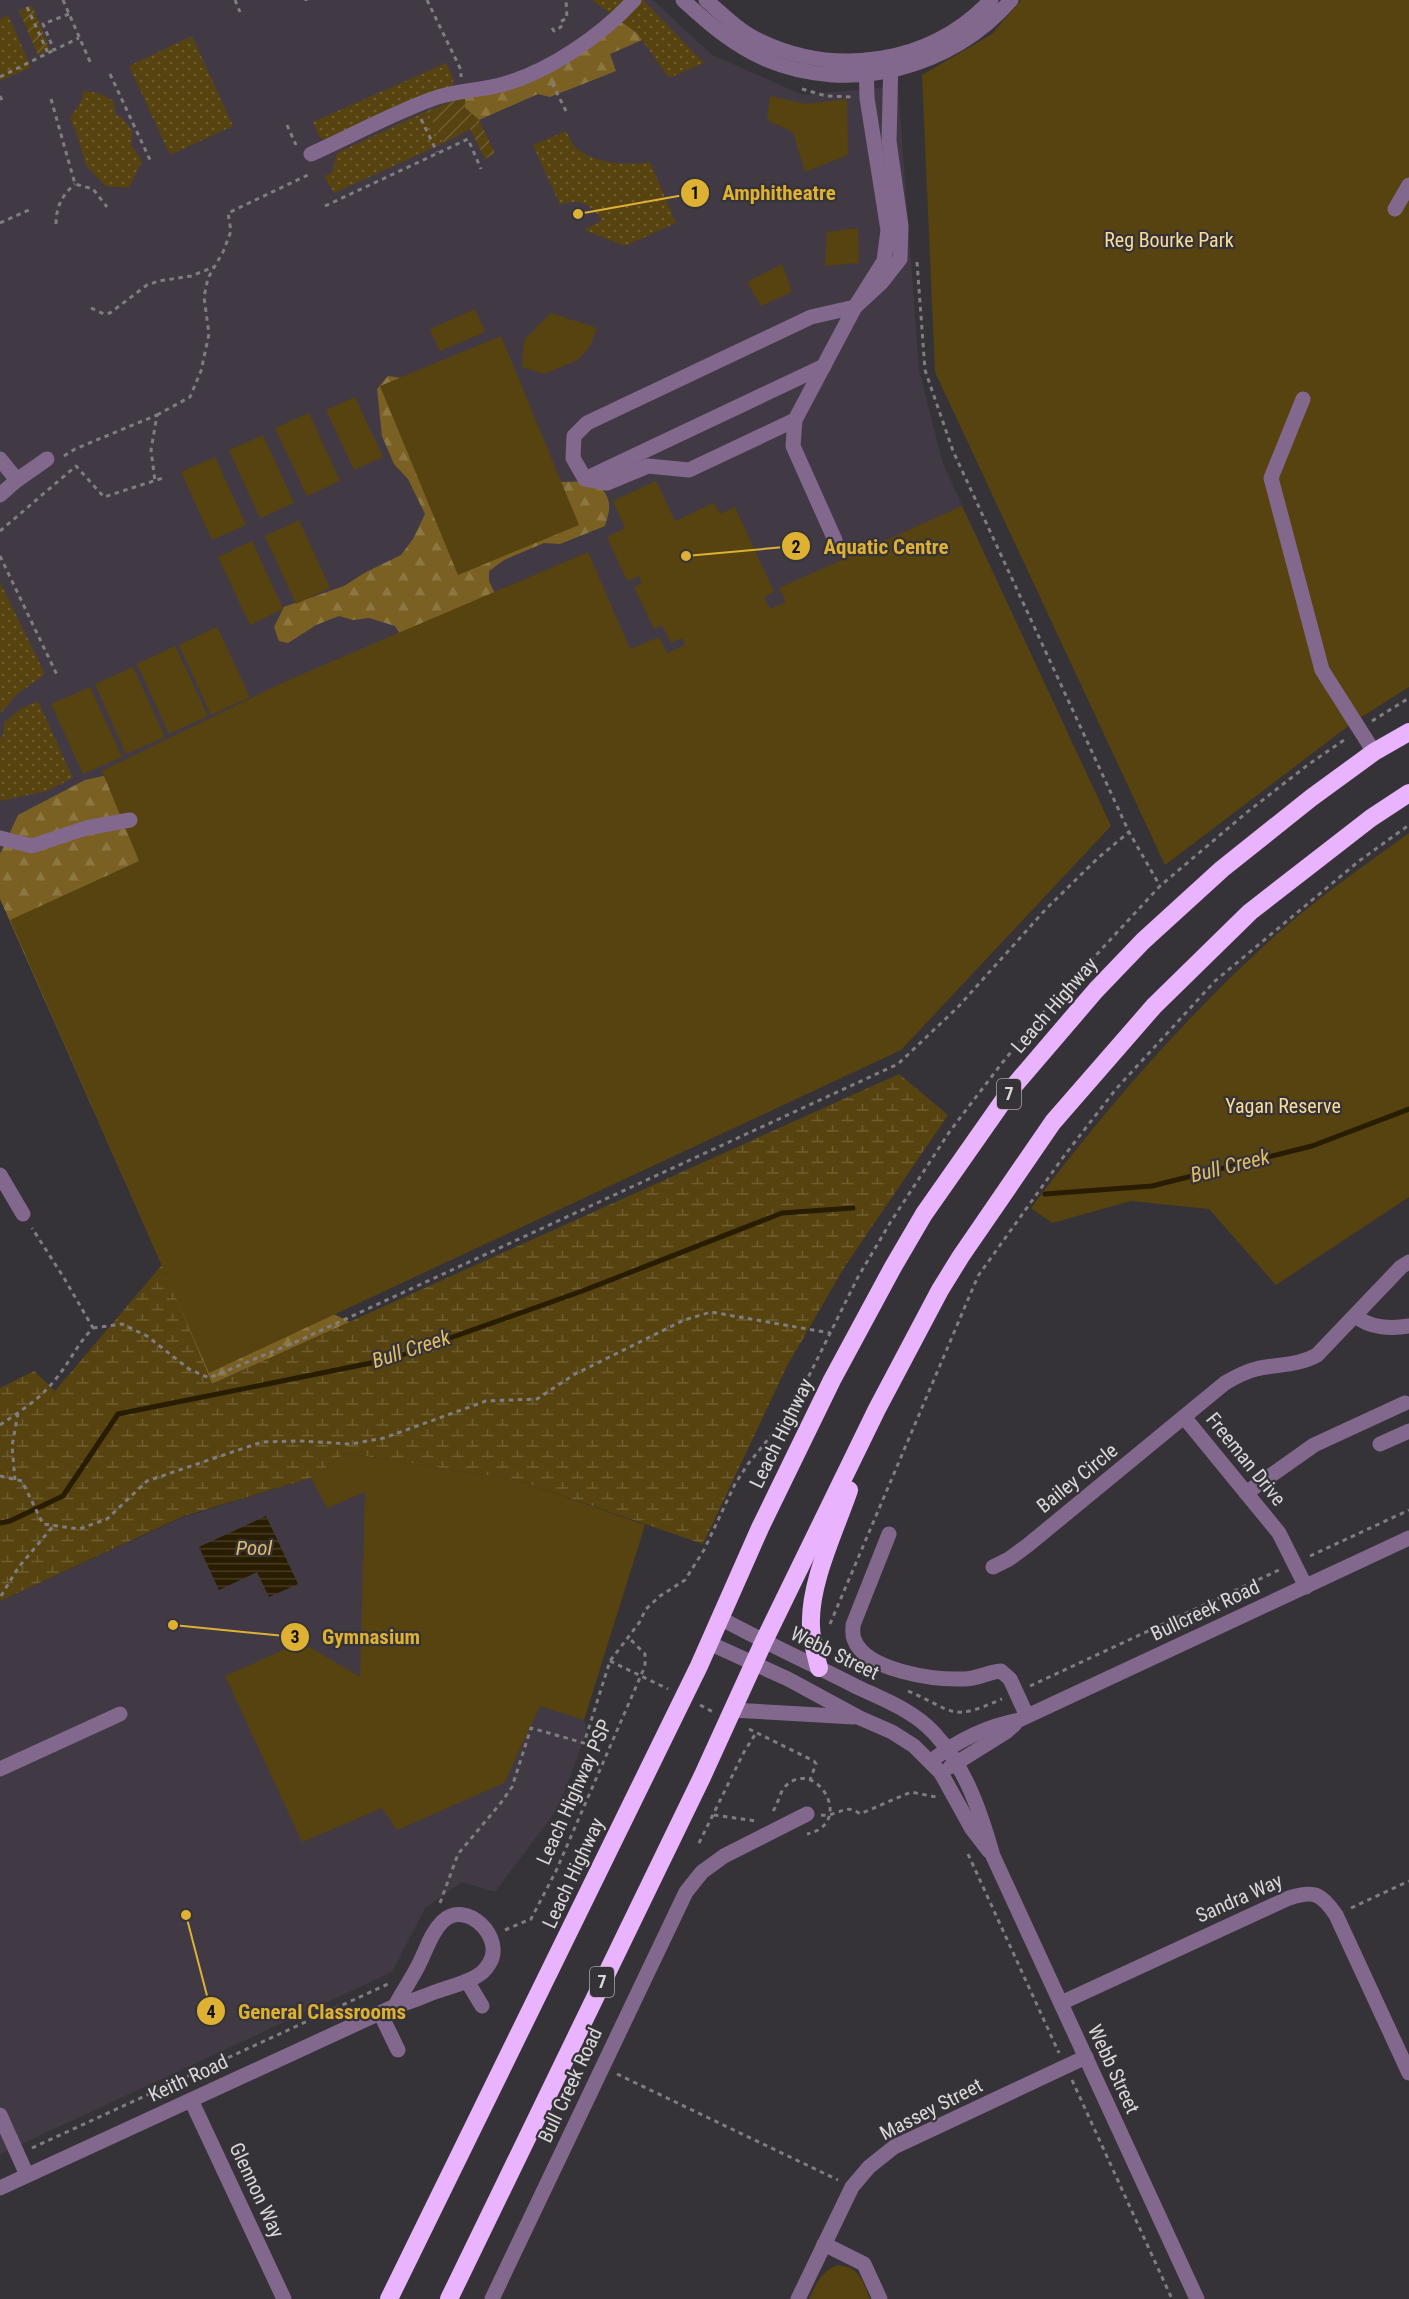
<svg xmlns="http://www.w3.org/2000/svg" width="1409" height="2299" viewBox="0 0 1409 2299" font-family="'Roboto Condensed',sans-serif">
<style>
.built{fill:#413a44}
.grass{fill:url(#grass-dots)}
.forest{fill:url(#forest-firs)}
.wetland{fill:url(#wetland-marsh)}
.park{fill:#56430f}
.garden{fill:url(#garden-furrows)}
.water{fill:url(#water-rules)}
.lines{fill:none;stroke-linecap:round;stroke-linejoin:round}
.stream{stroke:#291d00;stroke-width:5}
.path{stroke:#7f7d81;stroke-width:3;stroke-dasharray:4.5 4.5;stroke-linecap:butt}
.minor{stroke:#83688e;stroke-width:15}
.highway{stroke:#e9b3fe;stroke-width:18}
.labels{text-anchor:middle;stroke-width:4.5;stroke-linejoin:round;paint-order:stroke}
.shield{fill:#363338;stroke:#a9a6aa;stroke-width:1.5}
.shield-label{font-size:18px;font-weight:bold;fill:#dad8db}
.park-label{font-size:20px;fill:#f9dc97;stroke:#363338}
.street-label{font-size:20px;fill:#dad8db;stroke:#363338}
.water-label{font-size:21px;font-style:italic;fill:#e1bd64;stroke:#363338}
.leader{fill:none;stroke:#deb133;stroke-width:2}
.callout-dot{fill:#deb133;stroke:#363338;stroke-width:2}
.mark-label{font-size:18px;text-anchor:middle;font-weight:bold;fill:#111}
.callout-label{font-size:21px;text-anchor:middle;font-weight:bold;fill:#deb133;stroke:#363338;stroke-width:4.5;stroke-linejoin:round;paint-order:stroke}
</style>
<defs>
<pattern id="grass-dots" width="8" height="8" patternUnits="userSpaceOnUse" patternTransform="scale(1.5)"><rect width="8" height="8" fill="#56430f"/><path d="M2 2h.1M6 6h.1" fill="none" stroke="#6e5d31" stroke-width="1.8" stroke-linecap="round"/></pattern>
<pattern id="forest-firs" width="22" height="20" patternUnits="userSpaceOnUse" patternTransform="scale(1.5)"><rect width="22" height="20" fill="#7a6123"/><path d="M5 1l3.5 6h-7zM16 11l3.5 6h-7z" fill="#8c7742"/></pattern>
<pattern id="wetland-marsh" width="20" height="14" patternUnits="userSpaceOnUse" patternTransform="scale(1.5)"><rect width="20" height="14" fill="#56430f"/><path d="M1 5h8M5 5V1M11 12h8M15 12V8" fill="none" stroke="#6e5d31"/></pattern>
<pattern id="garden-furrows" width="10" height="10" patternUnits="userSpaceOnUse" patternTransform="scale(1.5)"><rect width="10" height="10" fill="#56430f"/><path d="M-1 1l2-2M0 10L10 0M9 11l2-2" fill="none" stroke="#6e5d31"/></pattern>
<pattern id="water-rules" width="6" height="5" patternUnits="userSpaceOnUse" patternTransform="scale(1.5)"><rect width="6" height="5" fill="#291d00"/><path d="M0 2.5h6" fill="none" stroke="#473d25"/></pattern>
</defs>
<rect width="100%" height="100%" fill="#363338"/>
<g class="built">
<path d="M0,0H653L712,55L803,95L898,86L919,370L943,464L1111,826L0,899Z"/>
<path d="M346,1453L584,1720L587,1731L563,1795L553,1815L495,1892L462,1882L425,1908L392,1972L0,2154V1601L184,1517L311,1478Z"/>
</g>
<g class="grass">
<path d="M592,0H643L704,63L669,78L637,33Z"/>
<path d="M8,15L31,67L0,81V19Z"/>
<path d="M192,36L233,126L170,155L129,66Z"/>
<path d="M446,63L453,78V85L331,140L320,138L313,122Z"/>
<path d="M84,91L98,93L114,101L115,114L123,119L133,131L131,145L142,161L129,188L105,186L86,165L78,138L70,118L81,102Z"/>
<path d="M427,111L444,143L334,193L324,176L332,173L337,153Z"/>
<path d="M566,131C569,136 572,144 576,148C594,164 628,166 650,162L676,223L625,246L584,230L602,220C591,204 579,198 560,205L533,145Z"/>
<path d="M0,582L45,674L16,695L0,714Z"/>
<path d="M38,701L73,778L47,791L0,801V738L3,735L4,723L20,709Z"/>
</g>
<g class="forest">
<path d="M619,20L637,33L642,40L610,54L616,71L550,97L538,94L479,120L465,108V96L490,91Z"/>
<path d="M388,376L409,379L562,482L596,481C611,499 612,504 605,526L560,544L544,543L504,560L489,571V581L503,611L408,647L395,626L369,618L353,620L339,616L316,625L288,643L279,641L274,627L284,607L344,586L366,572L401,555L413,539L425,514L408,479L394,464L382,436L377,389Z"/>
<path d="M103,776L154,796L307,1301L350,1322L212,1384L162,1265L0,899V854L18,815L85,780Z"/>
</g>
<path class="wetland" d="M899,1074L948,1115L845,1266L787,1366L703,1544L517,1480L346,1453L311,1478L184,1516L0,1601V1388L34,1371L55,1391L162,1265L212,1384Z"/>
<g class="park">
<path d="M1021,0H1409V687L1355,721L1165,865L935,372L922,75L992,34Z"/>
<path d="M770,96L806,104L847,99L848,155L805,172L793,132L767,120Z"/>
<path d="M858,228L859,263L825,266L827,232Z"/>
<path d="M782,264L792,292L761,306L747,282Z"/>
<path d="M475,309L485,332L440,351L430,329Z"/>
<path d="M551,313L597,328L590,346L578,360L544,374L522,367L524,340Z"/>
<path d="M501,336L579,525L458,575L380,386Z"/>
<path d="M355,397L383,457L354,470L326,410Z"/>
<path d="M309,413L340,481L307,496L275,428Z"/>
<path d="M263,435L294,503L260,518L229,450Z"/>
<path d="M215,457L246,525L212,540L181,472Z"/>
<path d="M656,481L675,521L714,503L720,514L735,507L774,592L764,597L770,609L786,602L779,588L962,506L1111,826L901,1050L209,1373L10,920L139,861L102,771L284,682L588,552L630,649L659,637L667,653L685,645L682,638L671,643L662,625L654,629L634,587L642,583L639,576L627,581L607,537L625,528L613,501Z"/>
<path d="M299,520L330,588L296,604L265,536Z"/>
<path d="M252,541L283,609L250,625L218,557Z"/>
<path d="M217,627L250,697L211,715L179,645Z"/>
<path d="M175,646L208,716L169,734L137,664Z"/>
<path d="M133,667L165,737L126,754L95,684Z"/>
<path d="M90,687L122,757L83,774L51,704Z"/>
<path d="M1409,833V1197L1276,1285L1209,1209L1131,1201L1052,1223L1031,1208C1105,1109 1186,1016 1278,933C1319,897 1365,865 1409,833Z"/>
<path d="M346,1453L517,1480L645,1525L584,1720L540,1706L504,1783L397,1830L382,1808L302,1842L225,1676L301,1642L360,1677L365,1492L327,1508L311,1478Z"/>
<path d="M838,2265C861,2268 862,2280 870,2299H809C817,2283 821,2271 838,2265Z"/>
</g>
<g class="garden">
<path d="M32,5L50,50L38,55L19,11Z"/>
<path d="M465,96V108L479,120L495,153L485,159L470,129L444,143L427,111Z"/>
</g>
<path class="water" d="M266,1516L298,1584L269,1597L257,1572L219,1590L199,1547Z"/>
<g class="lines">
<g class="stream">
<path d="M1045,1194L1152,1186L1312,1146L1409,1109"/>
<path d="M0,1523L10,1521L63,1496L118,1414L391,1359L585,1290L782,1213L853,1208"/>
</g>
<g class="path">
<path d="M63,0L91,64"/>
<path d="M235,0L240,12"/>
<path d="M306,0V1"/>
<path d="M427,0L461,70V77"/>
<path d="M27,7L48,53"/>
<path d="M69,14L43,24L54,50L79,38"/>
<path d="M552,28L554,31L561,27L560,22L567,18L566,0"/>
<path d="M110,74L151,162"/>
<path d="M0,77L54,50"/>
<path d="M552,83L566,111"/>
<path d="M802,89L826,96L852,97"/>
<path d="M0,96L4,104"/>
<path d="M51,99L75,184L93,189L107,207"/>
<path d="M421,119L437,152"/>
<path d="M287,125L296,145"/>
<path d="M325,206L468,139L481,169"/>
<path d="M0,223L31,209"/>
<path d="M56,224C56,207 62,195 75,184"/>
<path d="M917,262L925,370L953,451L1129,832L1160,886"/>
<path d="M91,308L104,314L110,313L147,285L159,281L191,276L214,267"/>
<path d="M157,415L190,397L201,371L209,334L204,297L208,278L223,252L231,231L228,213L310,174"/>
<path d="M64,456L75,449L157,415L151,450L155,481"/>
<path d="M0,531L76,466L104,497L163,478"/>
<path d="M0,556L58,677"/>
<path d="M1372,721L1409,698"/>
<path d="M93,1328L122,1324L147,1336L189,1369L209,1378L298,1341L898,1064L958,1007L1046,909L1098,858L1129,832"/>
<path d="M0,1425C19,1412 40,1399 54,1381C69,1364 77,1344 93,1328L64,1278L32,1228"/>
<path d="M0,1476L22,1481L43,1524L79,1529L107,1519L147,1481L262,1442L299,1441L351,1444L384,1438L486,1401L537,1399L575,1374L684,1320L711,1312L830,1333"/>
<path d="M15,1480L12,1446L18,1413"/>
<path d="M1310,1556L1409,1510"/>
<path d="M1,1596L18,1568L54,1525"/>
<path d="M830,1624L978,1276L1064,1156L1116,1089L1215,981L1359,861L1409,825"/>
<path d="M610,1661L668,1689"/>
<path d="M1030,1686L1279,1570"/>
<path d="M908,1691C957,1712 949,1722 1002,1699"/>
<path d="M700,1705L713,1712"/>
<path d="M749,1729L814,1761L816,1764L810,1780"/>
<path d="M773,1811C778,1804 779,1796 783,1789C813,1752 858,1823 807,1834"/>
<path d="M714,1815L756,1821"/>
<path d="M821,1815C839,1817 845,1802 860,1814L911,1792L936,1797"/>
<path d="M699,1843L744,1752L756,1733"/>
<path d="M968,1854L1059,2053"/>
<path d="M440,1903L458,1854L500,1804L512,1787L531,1728L584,1743L610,1661L639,1623L646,1609L660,1596L685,1580L704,1550L735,1484L748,1464L792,1410L858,1277L890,1223L950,1131L1002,1063L1048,1007L1160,886L1246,813L1309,764L1347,738"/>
<path d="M1351,1908L1409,1881"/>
<path d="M505,1930L531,1919L556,1871L645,1666V1654L629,1638"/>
<path d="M617,2074L838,2180"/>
<path d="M1072,2080L1172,2299"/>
<path d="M32,2148L388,1984"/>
</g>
<g class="minor">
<path d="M683,0C708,23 733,45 765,59C848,95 952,69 1011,0"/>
<path d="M706,0C723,15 739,31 760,41C838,78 932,63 991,0"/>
<path d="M311,154C351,136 391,114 432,99C456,90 480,91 504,84C550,71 602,35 634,0"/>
<path d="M1395,209L1409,185"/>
<path d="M1303,399L1271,478L1322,670L1374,752"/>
<path d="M795,420L689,470L648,466L607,483L585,479L573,458L574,436L587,423L811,317L855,307L882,282L900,259L901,226L889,141L891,57"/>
<path d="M0,459L17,480L0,495"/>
<path d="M585,479L824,366"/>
<path d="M17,480L47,459"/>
<path d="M835,540L793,446L795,420L855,307L884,261L888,230L867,98L866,60"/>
<path d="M0,838L32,846L86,828L130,820"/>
<path d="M0,1175L23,1214"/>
<path d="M1356,1316C1369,1328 1391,1329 1409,1326"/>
<path d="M1184,1417L1279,1533L1306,1587"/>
<path d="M1380,1444L1409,1431"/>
<path d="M1246,1493L1314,1445L1405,1403"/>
<path d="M889,1534L853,1625C853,1629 852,1634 854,1639C865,1671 934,1680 964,1679C977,1679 988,1672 1001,1671L1010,1679L1027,1716"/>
<path d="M993,1567L1009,1559L1028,1545L1225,1383C1235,1377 1244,1372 1256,1369C1276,1364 1298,1366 1317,1355L1401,1267L1409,1262"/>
<path d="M720,1618C764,1642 810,1663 855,1686C882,1699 913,1710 934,1733C965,1766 981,1813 993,1856L1197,2299"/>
<path d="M709,1643L788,1679L860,1718L892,1732L914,1746L941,1773L972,1829L989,1851"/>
<path d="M732,1710L854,1717"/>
<path d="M931,1761C957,1741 987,1726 1019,1720L1409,1538"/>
<path d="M950,1767L1006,1732L1015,1724"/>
<path d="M0,1769L120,1714"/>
<path d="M467,1981L482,2006"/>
<path d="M1061,2003L1289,1898C1314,1890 1321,1893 1336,1915L1409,2073"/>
<path d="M380,2013L398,2050"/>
<path d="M191,2100L284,2299"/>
<path d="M0,2115L27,2175"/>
<path d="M0,2188L395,2006C410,2003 423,1996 438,1991C451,1986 468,1983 480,1974C483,1972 487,1967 489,1964C506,1938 466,1898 442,1922C431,1933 427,1948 420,1962C413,1977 403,1991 395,2006"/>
<path d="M824,2244L864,2264L880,2299"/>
<path d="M492,2299L686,1892L702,1872L724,1856L807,1814"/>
<path d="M798,2299L852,2187L869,2167L894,2147L1086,2057"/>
</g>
<g class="highway">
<path d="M819,1668C816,1655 811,1640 811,1626C809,1583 835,1531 849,1490"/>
<path d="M389,2299L699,1666L760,1528L832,1380L893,1267L924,1214L1013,1087L1096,990L1143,941L1222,869L1311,798L1374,752L1409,732"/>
<path d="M449,2299L702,1777L764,1641L877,1409L940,1290L961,1256L1053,1122L1154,1006L1250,912L1371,818L1409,793"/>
</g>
</g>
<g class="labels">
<g class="shield">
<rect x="997" y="1079" width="24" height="30" rx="4.5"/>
<rect x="590" y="1967" width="24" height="30" rx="4.5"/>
</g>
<g class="shield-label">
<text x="1009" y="1100">7</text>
<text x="602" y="1988">7</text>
</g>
<g class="park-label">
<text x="1169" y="247">Reg Bourke Park</text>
<text x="1283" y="1113">Yagan Reserve</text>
</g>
<g class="street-label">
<text transform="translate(1054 1005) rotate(-49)" y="7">Leach Highway</text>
<text transform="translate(781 1433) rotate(-64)" y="7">Leach Highway</text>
<text transform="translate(1246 1459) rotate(51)" y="7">Freeman Drive</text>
<text transform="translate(1077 1478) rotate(-39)" y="7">Bailey Circle</text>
<text transform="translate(1205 1610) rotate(-25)" y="7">Bullcreek Road</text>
<text transform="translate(835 1653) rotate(26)" y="7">Webb Street</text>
<text transform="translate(574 1792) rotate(-66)" y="7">Leach Highway PSP</text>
<text transform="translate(573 1873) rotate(-65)" y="7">Leach Highway</text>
<text transform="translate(1239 1898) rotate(-24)" y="7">Sandra Way</text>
<text transform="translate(1114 2069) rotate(65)" y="7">Webb Street</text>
<text transform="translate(188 2078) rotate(-25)" y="7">Keith Road</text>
<text transform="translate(570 2085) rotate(-65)" y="7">Bull Creek Road</text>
<text transform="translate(931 2109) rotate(-27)" y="7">Massey Street</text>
<text transform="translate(257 2190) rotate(65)" y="7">Glennon Way</text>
</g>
<g class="water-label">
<text transform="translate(1230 1166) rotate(-14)" y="7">Bull Creek</text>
<text transform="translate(411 1349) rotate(-18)" y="7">Bull Creek</text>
<text x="254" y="1555">Pool</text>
</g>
</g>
<path class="leader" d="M578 214L695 193M686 556L796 546M173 1625L295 1637M186 1915L211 2011"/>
<g class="callout-dot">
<circle cx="578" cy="214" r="6"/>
<circle cx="686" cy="556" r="6"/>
<circle cx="173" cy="1625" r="6"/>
<circle cx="186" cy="1915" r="6"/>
<circle cx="695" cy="193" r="15"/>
<circle cx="796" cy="546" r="15"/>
<circle cx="295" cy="1637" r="15"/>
<circle cx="211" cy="2011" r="15"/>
</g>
<g class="mark-label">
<text x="695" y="199">1</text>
<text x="796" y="553">2</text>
<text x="295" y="1643">3</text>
<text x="211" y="2018">4</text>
</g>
<g class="callout-label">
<text x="779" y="200">Amphitheatre</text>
<text x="886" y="554">Aquatic Centre</text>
<text x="371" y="1644">Gymnasium</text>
<text x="322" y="2019">General Classrooms</text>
</g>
</svg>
